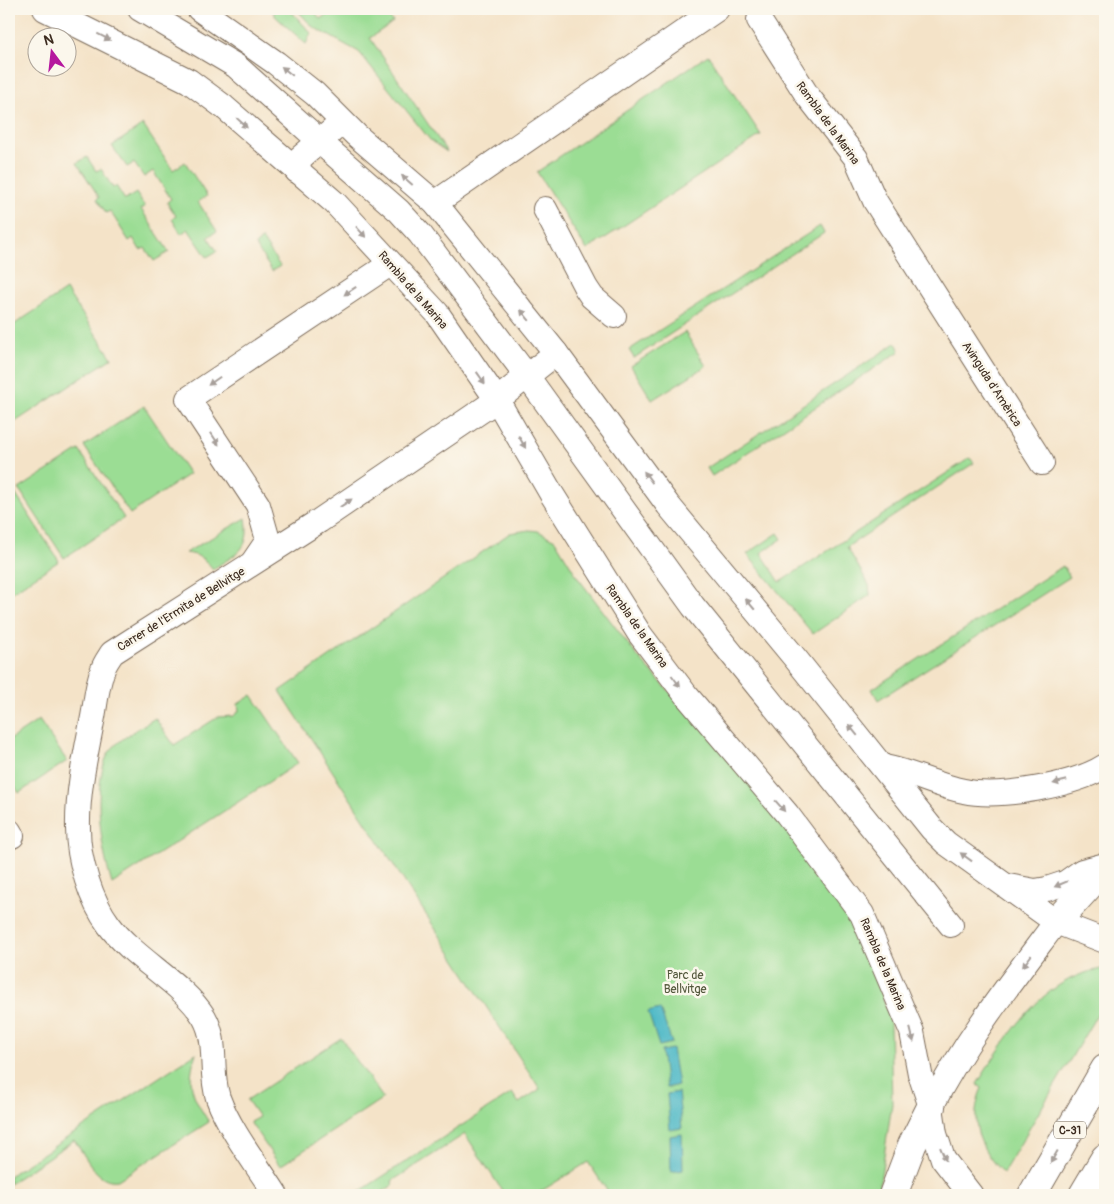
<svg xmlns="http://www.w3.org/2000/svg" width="1114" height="1204" viewBox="0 0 1114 1204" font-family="Pangolin,sans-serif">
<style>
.green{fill:#9bdd94;stroke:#6b8459}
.water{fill:#4bb8c6;stroke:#437172}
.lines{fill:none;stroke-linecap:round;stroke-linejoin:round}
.minor-casing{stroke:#7c6b5a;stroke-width:26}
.highway-casing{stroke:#7c6b5a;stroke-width:30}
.minor{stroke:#fff;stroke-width:24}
.highway{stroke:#fff;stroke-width:28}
.oneway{fill:#a79f9a}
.labels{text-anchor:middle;stroke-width:5;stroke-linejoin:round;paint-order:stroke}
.shield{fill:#fbf7ec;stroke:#75685c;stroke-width:1}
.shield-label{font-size:11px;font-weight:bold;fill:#3b2a1e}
.street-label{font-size:12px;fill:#3b2a1e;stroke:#fbf7ec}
.park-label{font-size:12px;fill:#53573c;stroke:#fbf7ec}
</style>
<rect width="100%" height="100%" fill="#fbf7ec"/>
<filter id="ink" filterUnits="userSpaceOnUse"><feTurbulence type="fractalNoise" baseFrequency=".02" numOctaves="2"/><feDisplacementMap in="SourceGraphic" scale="10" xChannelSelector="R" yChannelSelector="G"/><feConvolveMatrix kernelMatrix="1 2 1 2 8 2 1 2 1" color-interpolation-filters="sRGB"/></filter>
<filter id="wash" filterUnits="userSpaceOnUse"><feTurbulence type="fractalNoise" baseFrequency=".0096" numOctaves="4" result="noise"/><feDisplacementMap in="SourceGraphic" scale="20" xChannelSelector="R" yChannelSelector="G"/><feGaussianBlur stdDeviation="1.12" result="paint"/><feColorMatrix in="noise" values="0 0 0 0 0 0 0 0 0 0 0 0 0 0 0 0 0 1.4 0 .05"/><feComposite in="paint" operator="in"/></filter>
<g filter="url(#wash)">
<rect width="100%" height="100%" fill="#f4e3c8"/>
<g class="green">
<path d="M272,9L290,10L311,33L306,44L275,16Z"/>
<path d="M296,9H313L320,19L335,9H384L393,22L370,38L447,152L431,141L359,52L313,27Z"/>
<path d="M708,55L761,135L587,250L537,172Z"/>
<path d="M143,125L173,170L185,162L207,196L198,202L217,231L208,237L217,251L207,257L188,229L181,234L172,219L176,216L167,202L171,199L153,171L144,177L134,163L127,167L112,146Z"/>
<path d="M87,157L96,171L101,169L113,188L116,186L125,200L136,193L145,207L141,209L169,252L154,261L145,248L140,250L133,238L129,241L110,211L106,213L97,199L99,197L77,163Z"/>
<path d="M820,226L824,233L634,358L629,350Z"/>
<path d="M262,239L280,266L272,271L255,245Z"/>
<path d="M66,290L112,358L9,426V328Z"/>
<path d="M685,332L706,366L652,400L631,366Z"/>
<path d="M896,343L900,351L712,476L707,468Z"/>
<path d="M144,406L189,474L130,514L84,446Z"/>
<path d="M79,450L124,518L64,558L19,489Z"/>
<path d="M970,458L974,463L847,547L869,585L870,595L813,634L747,554L778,533L782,539L761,553L780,582Z"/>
<path d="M14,492L59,561L9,594V496Z"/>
<path d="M246,518C251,551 237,553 213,569C205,559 198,554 185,553Z"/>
<path d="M529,530L538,531L555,540L578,578L638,657L781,814L842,892L871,957L890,1021L892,1104L878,1195H610L588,1162L535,1195H505L465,1134L392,1181L393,1185L378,1195H354L512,1093L519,1103L540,1089L280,691L510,533Z"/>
<path d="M1063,566L1070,577L878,700L872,689Z"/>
<path d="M252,695L298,763L112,884C101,849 92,790 107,756C114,741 142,727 155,718L174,745L218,717L234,716L239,711L238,704Z"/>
<path d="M39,720L67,761L19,793L9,777V740Z"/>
<path d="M1101,969L1105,970V1001L1003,1173C979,1150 968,1119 982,1088L977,1084C1008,1036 1040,979 1101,969Z"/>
<path d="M341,1038L383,1098L280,1166L250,1122L259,1117L247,1100Z"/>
<path d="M196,1053C186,1084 192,1096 209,1122L118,1180C96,1184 85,1154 74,1140L9,1184V1176Z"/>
</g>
<g class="water">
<path d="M660,1009L672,1043L659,1046L648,1012Z"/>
<path d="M672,1049L678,1085L666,1088L661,1051Z"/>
<path d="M678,1092L682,1128L670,1130L667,1094Z"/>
<path d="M682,1134L683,1170L671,1172L670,1136Z"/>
</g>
</g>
<g filter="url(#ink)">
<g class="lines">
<defs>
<g id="minor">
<path d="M45,9L189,81L224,107L335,203L437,313L497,400L551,493L639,633L686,695L787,814L862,914L912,1032L920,1074L931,1107L935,1134L943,1159L971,1195"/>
<path d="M140,9L236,66L312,134"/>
<path d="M199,9L276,63L315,94L356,135L435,203L556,353L668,505L795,658L932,829L946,843L1056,922L1105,941"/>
<path d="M759,20L807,95L856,158L875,201L1042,463"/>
<path d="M327,148L399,211L420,234L527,376L693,606L951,925"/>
<path d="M297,171L300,158L333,130"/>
<path d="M435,203L717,9"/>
<path d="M545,209L586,288L592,297L614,316"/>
<path d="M253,562L268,540L258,505L188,399L390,264"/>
<path d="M884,767C912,772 937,786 964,791C999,799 1076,785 1105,766"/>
<path d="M9,831L12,836"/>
<path d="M1008,886L1035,891L1047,889L1065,883L1082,871L1105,865"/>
<path d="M931,1107C965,1040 1011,982 1056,922"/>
<path d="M276,1195C258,1166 230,1131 218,1098C209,1071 219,1043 204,1017C183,983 134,959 109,925C91,901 78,860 78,829C77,792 86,753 93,717C96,701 97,684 103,669C105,663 109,658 112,653L319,521L497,400L556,353"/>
</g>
<g id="highway">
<path d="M1056,922L1105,868"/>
<path d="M893,1195L912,1145L931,1107"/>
<path d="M1032,1195L1105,1069"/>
<path d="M1083,1195L1105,1158"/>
</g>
</defs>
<use href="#minor" class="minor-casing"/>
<use href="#highway" class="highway-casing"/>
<use href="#minor" class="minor"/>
<use href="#highway" class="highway"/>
</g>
<defs><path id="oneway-solid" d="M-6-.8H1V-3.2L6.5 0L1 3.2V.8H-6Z" transform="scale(1.25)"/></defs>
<g class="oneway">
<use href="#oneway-solid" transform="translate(104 37) rotate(27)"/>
<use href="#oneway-solid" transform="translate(287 71) rotate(-141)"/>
<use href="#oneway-solid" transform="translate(242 123) rotate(43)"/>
<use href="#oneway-solid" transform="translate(407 180) rotate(-139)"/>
<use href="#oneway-solid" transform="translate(361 232) rotate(48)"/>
<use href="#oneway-solid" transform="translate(350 291) rotate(146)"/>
<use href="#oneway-solid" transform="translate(525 315) rotate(-129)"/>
<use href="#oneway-solid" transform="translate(481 378) rotate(55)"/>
<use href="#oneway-solid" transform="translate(214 381) rotate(145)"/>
<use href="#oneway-solid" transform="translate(215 439) rotate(57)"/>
<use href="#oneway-solid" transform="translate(522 442) rotate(60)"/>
<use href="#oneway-solid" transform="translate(648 477) rotate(-126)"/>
<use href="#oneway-solid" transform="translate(346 503) rotate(-34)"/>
<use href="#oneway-solid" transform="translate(750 604) rotate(-130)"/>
<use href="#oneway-solid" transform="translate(676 681) rotate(53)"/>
<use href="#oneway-solid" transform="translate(853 730) rotate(-129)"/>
<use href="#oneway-solid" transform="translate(1060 782) rotate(166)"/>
<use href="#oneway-solid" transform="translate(780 806) rotate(49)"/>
<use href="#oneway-solid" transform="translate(966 857) rotate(-144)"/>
<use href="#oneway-solid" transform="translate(1061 884) rotate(157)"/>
<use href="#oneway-solid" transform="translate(1027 961) rotate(127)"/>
<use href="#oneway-solid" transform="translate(912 1035) rotate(76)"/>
<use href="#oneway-solid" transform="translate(943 1154) rotate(67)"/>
<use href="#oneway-solid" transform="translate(1054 1157) rotate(120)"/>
</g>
</g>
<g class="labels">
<rect class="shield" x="1054" y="1121.5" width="32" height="17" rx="4"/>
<g class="shield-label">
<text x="1070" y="1134">C-31</text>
</g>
<g class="street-label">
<text transform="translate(828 123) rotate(54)" y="4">Rambla de la Marina</text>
<text transform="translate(413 290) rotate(49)" y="4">Rambla de la Marina</text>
<text transform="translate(992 384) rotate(57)" y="4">Avinguda d'Amèrica</text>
<text transform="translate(181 609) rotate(-32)" y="4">Carrer de l'Ermita de Bellvitge</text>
<text transform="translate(637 626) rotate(55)" y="4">Rambla de la Marina</text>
<text transform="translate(883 964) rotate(67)" y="4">Rambla de la Marina</text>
</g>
<g class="park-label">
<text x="685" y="979">Parc de<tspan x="685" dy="14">Bellvitge</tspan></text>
</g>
</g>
<rect width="1114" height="1204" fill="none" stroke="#fbf7ec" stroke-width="30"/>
<g transform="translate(52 52) rotate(345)"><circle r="24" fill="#fbf7ec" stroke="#aea59a"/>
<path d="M0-4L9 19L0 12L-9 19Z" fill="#b5179e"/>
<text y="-8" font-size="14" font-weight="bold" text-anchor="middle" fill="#3b2a1e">N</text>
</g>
</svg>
